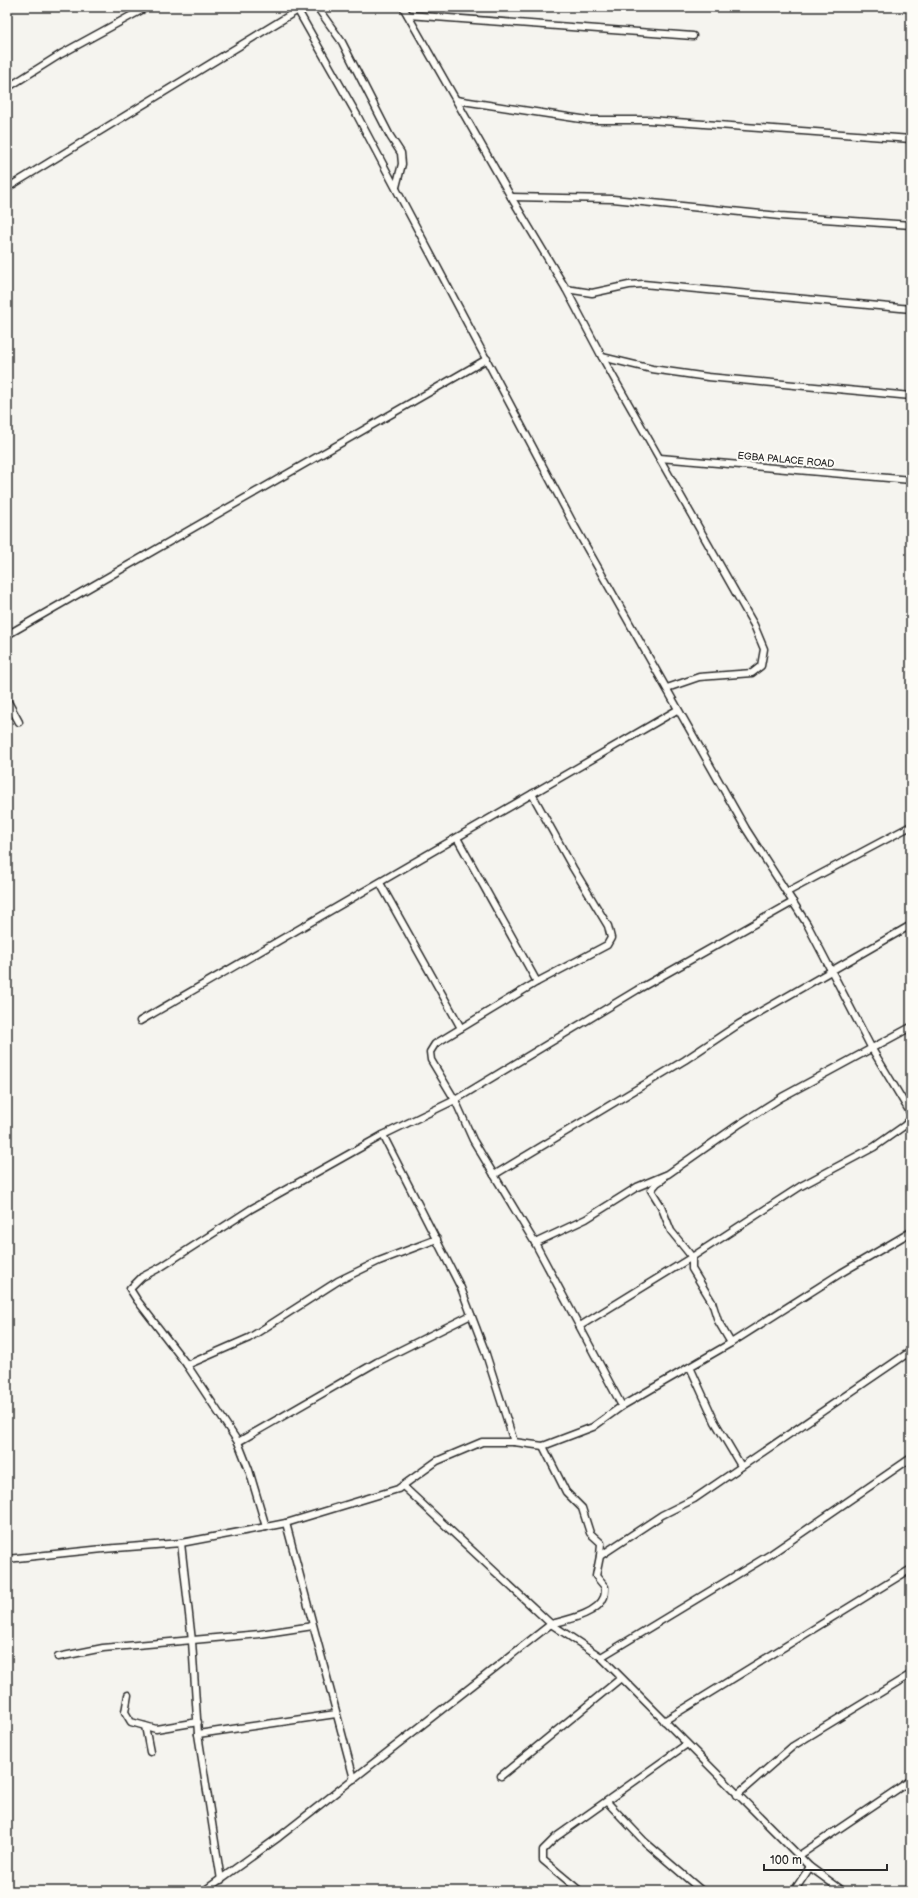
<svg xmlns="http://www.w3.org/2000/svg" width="918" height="1898" viewBox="0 0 918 1898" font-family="'Balsamiq Sans',sans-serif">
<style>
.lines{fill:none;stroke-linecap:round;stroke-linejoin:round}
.street-casing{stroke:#2b2b2b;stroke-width:9}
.street{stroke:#fdfcf7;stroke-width:6}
.labels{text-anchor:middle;stroke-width:4;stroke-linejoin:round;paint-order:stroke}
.street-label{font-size:10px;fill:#2b2b2b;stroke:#fdfcf7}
</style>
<rect width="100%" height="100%" fill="#f5f4ef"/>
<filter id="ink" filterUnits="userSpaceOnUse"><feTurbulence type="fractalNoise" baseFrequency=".025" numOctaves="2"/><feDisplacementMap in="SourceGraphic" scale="8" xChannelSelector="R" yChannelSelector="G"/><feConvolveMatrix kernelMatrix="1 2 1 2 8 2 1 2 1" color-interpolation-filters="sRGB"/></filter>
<g filter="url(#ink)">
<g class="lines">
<defs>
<g id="street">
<path d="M296,7L357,115L575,527L746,829L807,924L872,1049L911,1114"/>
<path d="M317,7L342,42L390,136L401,153L402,164L396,187"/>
<path d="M403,7L511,197L566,289L602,357L754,625L764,649L761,666L752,673L699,677L667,688"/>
<path d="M408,15L693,36"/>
<path d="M7,88L61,54L147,7"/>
<path d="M456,100L588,120H649L911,139"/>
<path d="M7,188L303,7"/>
<path d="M511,197L613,199L780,216L911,225"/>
<path d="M566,289L592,293L629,285L643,284L911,309"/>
<path d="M602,357L652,369L708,377L911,396"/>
<path d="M660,458L911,480"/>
<path d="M7,635L487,359"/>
<path d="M7,700L19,722"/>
<path d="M532,794L573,868L608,926L611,938L607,945L537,982L435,1044L430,1052L431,1060L455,1100L473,1140L535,1243L622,1406"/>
<path d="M457,838L537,982"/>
<path d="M380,883L461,1028"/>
<path d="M787,892L911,826"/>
<path d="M140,1021L677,710"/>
<path d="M383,1135L461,1288L485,1351L514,1442"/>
<path d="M494,1175L685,1060L739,1024L911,925"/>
<path d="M663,1179L657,1183L651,1190L661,1206L671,1231L692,1257V1269L712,1302L718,1321L731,1343"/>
<path d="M535,1243L586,1219L637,1187L668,1174L738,1125L782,1097L911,1027"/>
<path d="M580,1326L692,1257L801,1186L874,1147L904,1126L911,1119"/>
<path d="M187,1365L249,1338L338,1281L379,1261L437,1239"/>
<path d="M690,1367L715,1422L741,1466"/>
<path d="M238,1442L377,1362L471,1315"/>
<path d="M403,1486L551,1624L601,1657L810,1867L843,1891"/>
<path d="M286,1523L354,1779"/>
<path d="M266,1527L249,1470L238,1442L187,1365L137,1300L130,1289L142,1277L161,1267L251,1209L383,1135L455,1100L637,990L793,902"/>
<path d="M181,1543L192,1641L198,1734L221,1880"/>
<path d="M600,1556L662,1515L694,1499L911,1351"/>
<path d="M7,1559L103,1549L181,1543L266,1527L286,1523L398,1489L437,1461L482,1442H514L543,1446L593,1427L622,1406L731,1343L841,1273L911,1232"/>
<path d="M58,1657L103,1648L260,1634L313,1626"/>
<path d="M601,1657L771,1554L911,1458"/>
<path d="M128,1695L125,1712L131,1722L156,1729L198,1722"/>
<path d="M664,1721L911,1569"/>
<path d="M145,1726L150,1752"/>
<path d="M198,1734L336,1714"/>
<path d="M501,1776L621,1678"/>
<path d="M737,1795L793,1746L911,1674"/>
<path d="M607,1802L645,1842L702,1891"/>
<path d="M800,1855L911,1780"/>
<path d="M204,1891L279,1837L551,1624C566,1620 598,1614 604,1597C605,1594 605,1590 605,1587L596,1576L600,1556L601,1543L590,1533L582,1508L566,1492L543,1446"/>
<path d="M580,1891L543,1860V1850L556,1837L687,1744"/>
<path d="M794,1891L810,1867"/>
<path d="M907,1891L911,1888"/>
</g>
</defs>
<use href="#street" class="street-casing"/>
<use href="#street" class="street"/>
</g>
</g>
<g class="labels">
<g class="street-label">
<text transform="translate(786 459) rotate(5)" y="4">EGBA PALACE ROAD</text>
</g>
</g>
<rect width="918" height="1898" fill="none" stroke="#fdfcf7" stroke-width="24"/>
<rect x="12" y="12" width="894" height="1874" fill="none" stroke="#2b2b2b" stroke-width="1.5" filter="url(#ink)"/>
<path d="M764 1864v6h123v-6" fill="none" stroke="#2b2b2b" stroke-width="2"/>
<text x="770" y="1864" font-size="12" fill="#2b2b2b" stroke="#fdfcf7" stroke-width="3" paint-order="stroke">100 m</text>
</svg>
